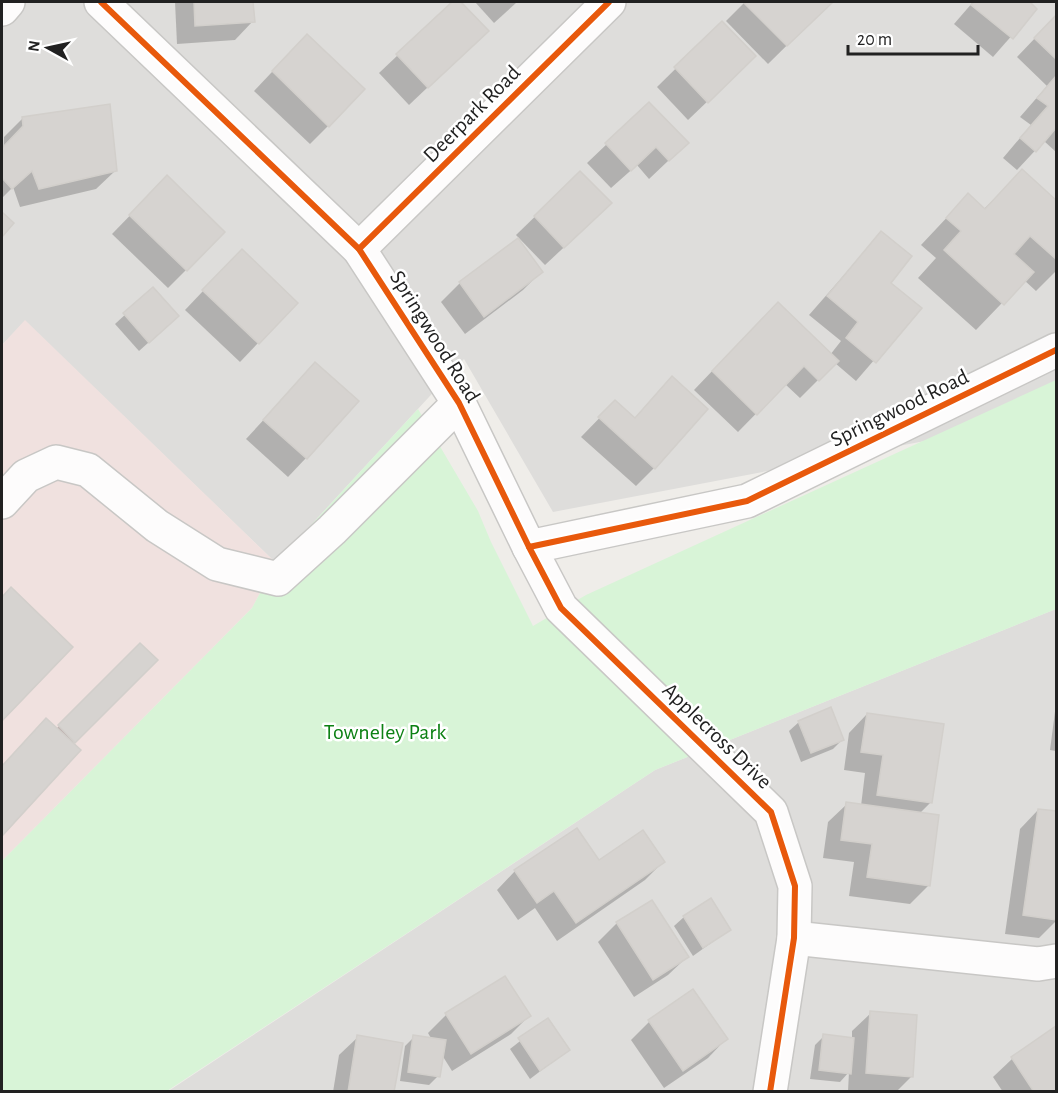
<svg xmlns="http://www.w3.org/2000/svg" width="1058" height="1093" viewBox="0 0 1058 1093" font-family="'Alegreya Sans',sans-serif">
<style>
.residential{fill:#dedddb}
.commercial{fill:#f0e1df}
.park{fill:#d8f4d7}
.shadow{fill:#0003}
.building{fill:#d6d3d0;stroke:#d2cfcb;stroke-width:1.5}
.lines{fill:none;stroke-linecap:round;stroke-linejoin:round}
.minor-casing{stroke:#c8c7c5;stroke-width:36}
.minor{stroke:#fdfcfc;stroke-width:33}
.cycleway-casing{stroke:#fff;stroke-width:10}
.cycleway{stroke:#e8590c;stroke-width:6}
.labels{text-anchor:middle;stroke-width:5;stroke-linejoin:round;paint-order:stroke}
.street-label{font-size:22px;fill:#212121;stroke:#fff}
.park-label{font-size:22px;fill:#0d8114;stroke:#fff}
</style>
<rect width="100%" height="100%" fill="#efede9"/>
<g class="residential">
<path d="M2,2H1056V416L553,512L464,359L276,563L25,321L2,345Z"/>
<path d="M1056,609V1091L167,1092L655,770Z"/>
</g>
<path class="commercial" d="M25,320L276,563L252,608L2,861V345Z"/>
<path class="park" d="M1056,380V609L655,770L167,1091L2,1092V861L252,608L276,563L418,409L478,511L491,542L533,626L586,595Z"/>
<g class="shadow">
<path d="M175,2H252L253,21L235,40L177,44Z"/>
<path d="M454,2H459L487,31L409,105L379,73Z"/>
<path d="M475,2H517L494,23Z"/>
<path d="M745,2H831L768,64L726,21Z"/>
<path d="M973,2H1028L1035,9L993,57L954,24Z"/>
<path d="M1056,16V152L1044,141L1017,170L1003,158L1031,125L1020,117L1047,86L1017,57Z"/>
<path d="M722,23L735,75L688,120L657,87Z"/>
<path d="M289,54L328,126L310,144L254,91Z"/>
<path d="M649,104L687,143L649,179L637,165L611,188L587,163Z"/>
<path d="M23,118L115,171L96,189L20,207L13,187L2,198L4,137Z"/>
<path d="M1022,171L1056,202V271L1036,291L1024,280L976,330L918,278L936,258L921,245L968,195L984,209Z"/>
<path d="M580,173L591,222L545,265L516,235Z"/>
<path d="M149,196L186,270L168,288L112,234Z"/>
<path d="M881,233L889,283L919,308L856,381L835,363L800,398L785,384L738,432L694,390L759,322L830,355L841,341L809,315Z"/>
<path d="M517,240L541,272L523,290L465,334L441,302L460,283Z"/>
<path d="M223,270L296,303L240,362L185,310Z"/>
<path d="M153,289L168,325L139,351L115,324Z"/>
<path d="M315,364L306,458L288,477L246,439Z"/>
<path d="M672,378L654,468L636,486L581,437L615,402L634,419Z"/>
<path d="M11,589L71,647L2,719V599Z"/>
<path d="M140,645L155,660L72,744L79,750L2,832V766L28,738L56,729Z"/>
<path d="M1056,704V751L1050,750Z"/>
<path d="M867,714L931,802L919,814L928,886L910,904L849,896L854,862L823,858L828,822L847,804L861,806L865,773L844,770L849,733Z"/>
<path d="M799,722L842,740L833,749L801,762L789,731Z"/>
<path d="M1038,810L1056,813V921L1039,938L1005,934L1020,829Z"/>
<path d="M599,862H663L645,880L557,941L535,908L518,920L497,890L515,871Z"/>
<path d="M651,902L687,957L668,975L634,997L598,942L617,923Z"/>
<path d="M684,917L729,930L693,956L674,926Z"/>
<path d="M505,978L529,1016L511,1034L452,1071L442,1055L438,1076L429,1085L400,1081L405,1046L414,1037L432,1040L428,1033L446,1015Z"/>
<path d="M871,1013L912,1076L896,1092L848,1091L849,1072L840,1082L810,1079L815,1045L824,1036L852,1039V1031Z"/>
<path d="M547,1020L568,1050L530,1079L510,1049Z"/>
<path d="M649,1022L726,1039L708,1058L664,1088L631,1040Z"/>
<path d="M1056,1028V1092H1003L993,1077L1012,1059Z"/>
<path d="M358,1037L393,1092H333L339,1055Z"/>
</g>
<g class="building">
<path d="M194,2H253L255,22L195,26Z"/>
<path d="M452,2H461L489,31L428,88L396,54Z"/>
<path d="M743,2H833L787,46Z"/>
<path d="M974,2H1030L1037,9L1013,39L971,5Z"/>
<path d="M1056,15V59L1034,38Z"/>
<path d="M722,21L756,56L708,103L674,67Z"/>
<path d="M307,34L365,89L329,127L272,71Z"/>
<path d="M1056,76V128L1036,152L1020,138L1048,106L1037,98Z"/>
<path d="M649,102L689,143L669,161L656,147L631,171L605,143Z"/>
<path d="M110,104L117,171L39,189L32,171L12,189L2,178V148L23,126L22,117Z"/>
<path d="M1022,169L1056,200V259L1030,236L1014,254L1034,272L1004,305L944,250L961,231L946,218L968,193L985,209Z"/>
<path d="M580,171L612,203L564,248L534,216Z"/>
<path d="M167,175L225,232L187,271L129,215Z"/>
<path d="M2,212L14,223L2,237Z"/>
<path d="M881,231L912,256L891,283L922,308L876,363L846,338L858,322L827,296Z"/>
<path d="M518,238L543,272L484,317L459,282Z"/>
<path d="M242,249L298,303L259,344L202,290Z"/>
<path d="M153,287L179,316L149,343L123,313Z"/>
<path d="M778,302L839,361L819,381L804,366L757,415L712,371Z"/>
<path d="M315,362L359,401L307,459L263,420Z"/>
<path d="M672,376L708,409L655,469L598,417L615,400L635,418Z"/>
<path d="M11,587L73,647L2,721V597Z"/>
<path d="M140,643L158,660L75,743L58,725Z"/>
<path d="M831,707L844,740L811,753L798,721Z"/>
<path d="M867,713L944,724L932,803L877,795L883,755L861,752Z"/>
<path d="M46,718L81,750L2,836V766Z"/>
<path d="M846,802L939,815L930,886L867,877L872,844L841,840Z"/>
<path d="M1038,809L1056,811V920L1023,915Z"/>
<path d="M577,828L599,860L643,830L665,862L576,923L554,891L537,903L514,870Z"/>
<path d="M711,898L731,930L703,948L683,916Z"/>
<path d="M652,900L689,957L653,980L616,922Z"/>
<path d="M505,976L531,1016L471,1054L445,1013Z"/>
<path d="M693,989L728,1039L683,1071L648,1020Z"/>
<path d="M870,1011L917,1015L913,1077L866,1073Z"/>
<path d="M548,1018L570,1050L540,1071L518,1038Z"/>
<path d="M1056,1026V1092H1034L1011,1057Z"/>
<path d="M823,1034L854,1038L851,1074L819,1070Z"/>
<path d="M357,1035L403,1043L394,1092H348Z"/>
<path d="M413,1035L446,1040L440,1077L408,1072Z"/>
</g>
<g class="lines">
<defs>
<g id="minor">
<path d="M101,2L359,249L459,403L529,547L747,501L1056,350"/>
<path d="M2,9L8,2"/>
<path d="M359,249L609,2"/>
<path d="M2,502L26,476L56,462L88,470L157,526L217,564L278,579L332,530L459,403"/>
<path d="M529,547L561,608L771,812L795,886L794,938L770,1092"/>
<path d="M794,938L1038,964L1056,961"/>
</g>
</defs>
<use href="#minor" class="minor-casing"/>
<use href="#minor" class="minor"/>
<defs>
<g id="cycleway">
<path d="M101,2L359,249L459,403L529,547L747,501L1056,350"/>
<path d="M359,249L609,2"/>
<path d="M529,547L561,608L771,812L795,886L794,938L770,1092"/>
</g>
</defs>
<use href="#cycleway" class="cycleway-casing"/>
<use href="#cycleway" class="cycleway"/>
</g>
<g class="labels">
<g class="street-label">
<text transform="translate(471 113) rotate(-45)" y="8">Deerpark Road</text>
<text transform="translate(436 336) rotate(58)" y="8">Springwood Road</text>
<text transform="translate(899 407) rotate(-26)" y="8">Springwood Road</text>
<text transform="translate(718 735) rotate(44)" y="8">Applecross Drive</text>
</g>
<g class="park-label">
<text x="385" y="739">Towneley Park</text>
</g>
</g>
<rect width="1058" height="1093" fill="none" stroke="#212121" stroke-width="6"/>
<g transform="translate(48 48) rotate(278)" stroke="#ffffff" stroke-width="4.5" paint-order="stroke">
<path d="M0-4.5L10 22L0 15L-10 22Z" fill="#212121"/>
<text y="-9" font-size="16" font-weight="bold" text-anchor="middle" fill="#212121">N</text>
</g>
<path d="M848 45v9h130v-9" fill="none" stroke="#212121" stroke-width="3"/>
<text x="857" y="45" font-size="18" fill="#212121" stroke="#ffffff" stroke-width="4.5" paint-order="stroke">20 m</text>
</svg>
